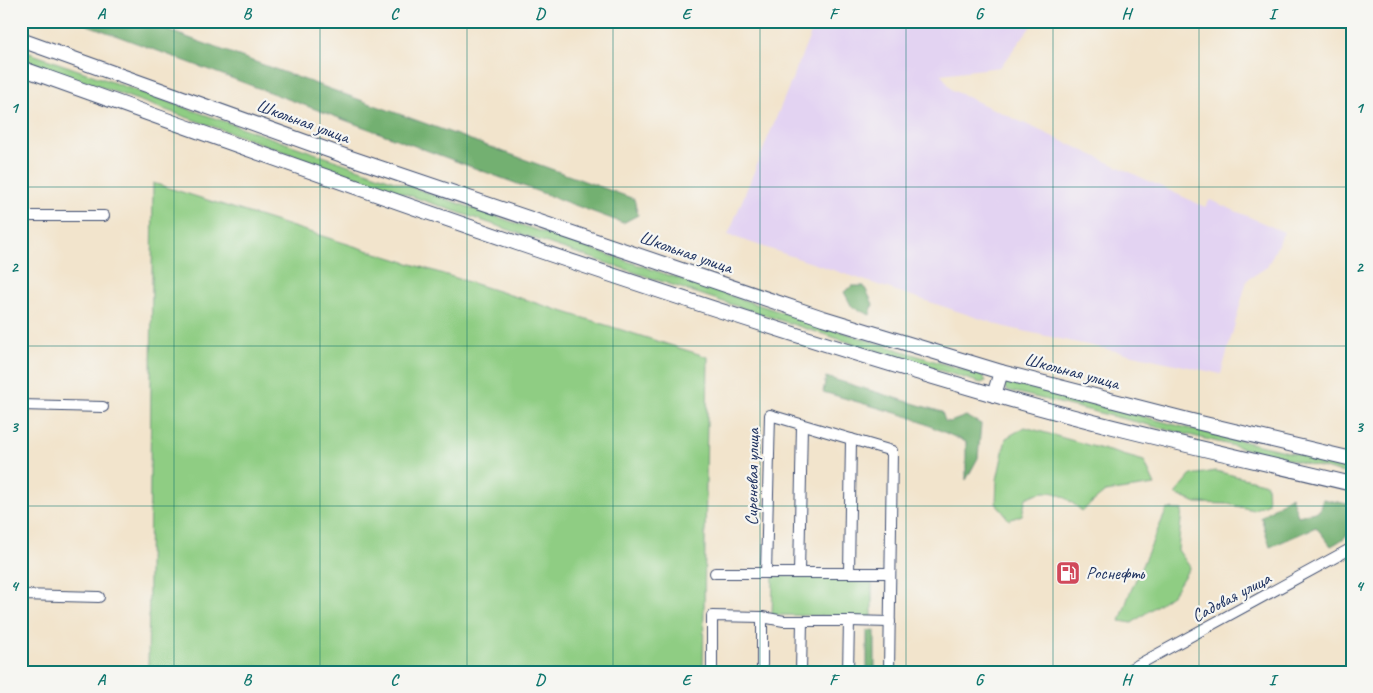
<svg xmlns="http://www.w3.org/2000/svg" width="1373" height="693" viewBox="0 0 1373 693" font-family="Caveat,sans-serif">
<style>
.built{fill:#e3d3f2}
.green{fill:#8fcd83;stroke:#557e70}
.forest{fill:#73b071;stroke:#477068}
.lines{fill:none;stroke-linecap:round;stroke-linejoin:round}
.minor-casing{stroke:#3b4a6e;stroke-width:12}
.secondary-casing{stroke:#3b4a6e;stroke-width:16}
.minor{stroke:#fff;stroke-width:10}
.secondary{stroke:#fff;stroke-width:14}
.grid{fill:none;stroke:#0f766e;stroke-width:1;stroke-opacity:0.55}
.labels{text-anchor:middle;stroke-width:4.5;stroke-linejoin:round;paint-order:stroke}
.street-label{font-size:18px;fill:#1b2f5e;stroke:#f6f6f2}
.poi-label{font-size:18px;fill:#1b2f5e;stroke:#f6f6f2;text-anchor:start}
.neatline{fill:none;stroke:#0f766e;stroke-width:2}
.grid-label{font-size:16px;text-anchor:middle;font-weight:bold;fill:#0f766e}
</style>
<rect width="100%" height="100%" fill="#f6f6f2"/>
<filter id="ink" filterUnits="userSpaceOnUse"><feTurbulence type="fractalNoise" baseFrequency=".02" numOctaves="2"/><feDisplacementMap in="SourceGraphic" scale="10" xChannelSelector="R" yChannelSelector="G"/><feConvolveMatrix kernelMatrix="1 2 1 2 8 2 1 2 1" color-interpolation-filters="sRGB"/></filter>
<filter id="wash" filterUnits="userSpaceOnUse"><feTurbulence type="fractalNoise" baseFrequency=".0096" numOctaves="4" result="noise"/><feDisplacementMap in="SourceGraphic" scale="20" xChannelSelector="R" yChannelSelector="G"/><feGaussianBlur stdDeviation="1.12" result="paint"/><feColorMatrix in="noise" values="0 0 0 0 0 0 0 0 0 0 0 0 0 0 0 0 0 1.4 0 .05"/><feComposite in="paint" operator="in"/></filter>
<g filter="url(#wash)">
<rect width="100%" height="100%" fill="#f2e4cc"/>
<path class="built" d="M838,21H1035L1000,67L941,74L952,90L1205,207L1210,200L1284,232L1267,267L1247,280L1221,374L1005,327L728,235L811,33Z"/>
<g class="green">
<path d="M21,50C341,162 659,277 983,376L986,381L981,383C658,286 340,171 21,59Z"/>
<path d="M153,183L708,357L703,672H148Z"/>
<path d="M1009,381L1191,429L1352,467V475L1006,390L1004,385Z"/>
<path d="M1025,427L1144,461L1155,485L1105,492L1082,511C1063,495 1051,485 1026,498L1022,515L1009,520L996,503L997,480L1006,438Z"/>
<path d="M1216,471L1267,484L1268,503L1253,510L1228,504L1196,503L1175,494L1191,475Z"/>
<path d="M1167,509L1182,510L1178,550L1190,567L1173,594L1132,623L1120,621L1129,595Z"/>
<path d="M773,576L872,578V622L845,621L844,616L772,615Z"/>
</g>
<g class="forest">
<path d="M77,21H142L634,199L638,215L623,223Z"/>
<path d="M852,286H864L873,304L870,315L852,307L844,292Z"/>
<path d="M826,377L942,412L945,421L950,422L966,416L981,424L978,458L966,480V442L910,417L823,392Z"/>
<path d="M1291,496L1298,516L1319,511L1323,499L1352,505C1352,530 1354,534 1331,546L1316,527L1270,547L1261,517Z"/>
<rect x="867" y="631" width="8" height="41"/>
</g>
</g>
<g filter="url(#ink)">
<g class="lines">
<defs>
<g id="minor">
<path d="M21,216H104"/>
<path d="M21,405L103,407"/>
<path d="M851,439L892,451L889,672"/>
<path d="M715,573H890"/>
<path d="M766,573L770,415L851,439L849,573"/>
<path d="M799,573L802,425"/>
<path d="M21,595L99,597"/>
<path d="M849,621L890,622"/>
<path d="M712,672V616L762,617L784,621H849L848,672"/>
<path d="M762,672V617"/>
<path d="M801,672L802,621"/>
<path d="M1125,672L1352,548"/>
</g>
<g id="secondary">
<path d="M21,40L342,155L823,318L1001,372L1192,421L1352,459"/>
<path d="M21,68C342,183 664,299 991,394C1110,429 1232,455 1352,484"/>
<path d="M994,395L1001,372"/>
</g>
</defs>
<use href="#minor" class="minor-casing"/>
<use href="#secondary" class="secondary-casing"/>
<use href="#minor" class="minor"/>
<use href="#secondary" class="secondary"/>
</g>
</g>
<path class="grid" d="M174,21V672M320,21V672M467,21V672M613,21V672M760,21V672M906,21V672M1053,21V672M1199,21V672M21,187H1352M21,346H1352M21,506H1352"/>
<defs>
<symbol id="fuel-square" viewBox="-11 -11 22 22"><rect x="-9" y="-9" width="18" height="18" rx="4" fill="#d1495b" stroke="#f6f6f2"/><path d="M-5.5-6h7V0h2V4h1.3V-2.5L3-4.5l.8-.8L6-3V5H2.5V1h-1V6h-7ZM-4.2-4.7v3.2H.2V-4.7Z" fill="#fff"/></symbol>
</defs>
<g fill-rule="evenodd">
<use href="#fuel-square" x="1054" y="559" width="28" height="28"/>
</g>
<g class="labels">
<g class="street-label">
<text transform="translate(303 121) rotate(20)" y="6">Школьная улица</text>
<text transform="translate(686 252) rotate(19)" y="6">Школьная улица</text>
<text transform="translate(1072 371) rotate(15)" y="6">Школьная улица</text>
<text transform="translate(752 477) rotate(-89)" y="6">Сиреневая улица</text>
<text transform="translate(1231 597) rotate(-28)" y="6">Садовая улица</text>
</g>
<g class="poi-label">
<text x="1086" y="579">Роснефть</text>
</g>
</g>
<rect width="1373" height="693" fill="none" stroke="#f6f6f2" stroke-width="55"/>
<rect x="28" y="28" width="1318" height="638" class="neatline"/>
<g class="grid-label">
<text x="101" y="19">A</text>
<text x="247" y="19">B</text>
<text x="394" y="19">C</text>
<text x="540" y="19">D</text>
<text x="686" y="19">E</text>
<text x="833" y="19">F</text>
<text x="979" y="19">G</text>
<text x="1126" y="19">H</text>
<text x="1272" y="19">I</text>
<text x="14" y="113">1</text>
<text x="1359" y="113">1</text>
<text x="14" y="272">2</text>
<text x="1359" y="272">2</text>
<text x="14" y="432">3</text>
<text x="1359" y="432">3</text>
<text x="14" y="591">4</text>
<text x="1359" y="591">4</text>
<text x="101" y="685">A</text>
<text x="247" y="685">B</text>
<text x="394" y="685">C</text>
<text x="540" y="685">D</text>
<text x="686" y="685">E</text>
<text x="833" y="685">F</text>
<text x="979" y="685">G</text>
<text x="1126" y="685">H</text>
<text x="1272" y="685">I</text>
</g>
</svg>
